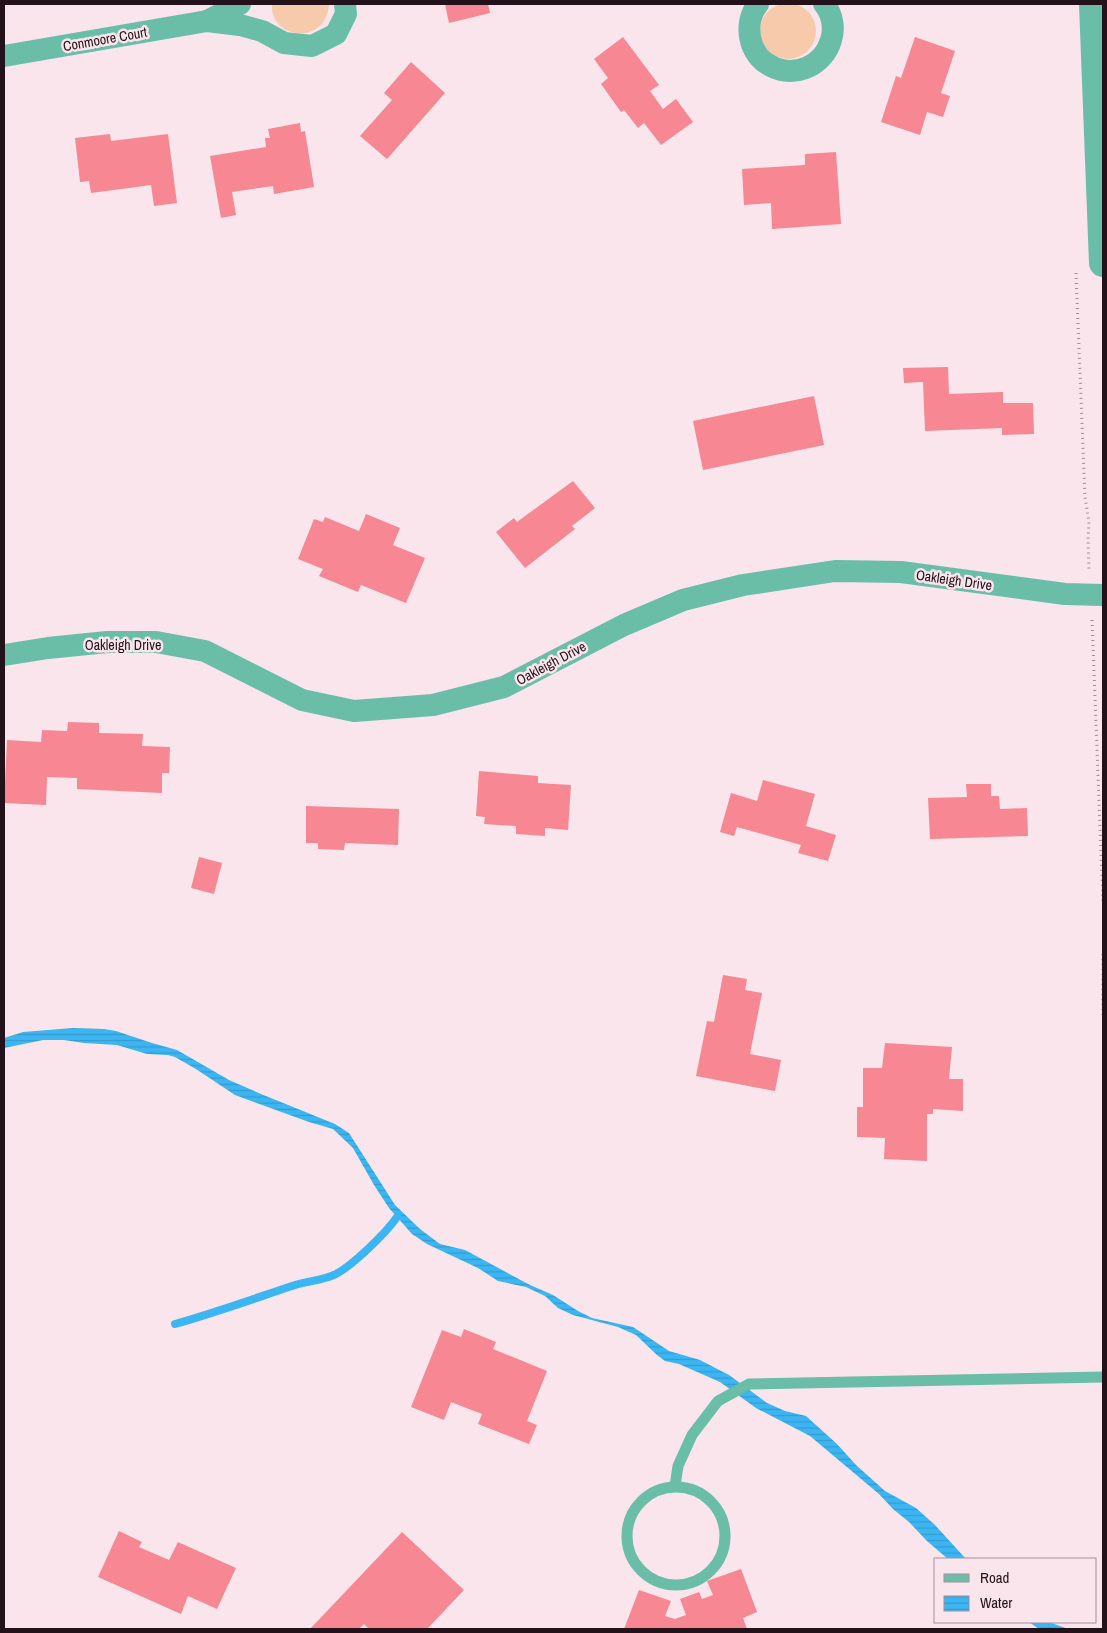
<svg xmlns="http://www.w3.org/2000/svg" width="1107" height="1633" viewBox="0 0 1107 1633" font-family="'Archivo Narrow',sans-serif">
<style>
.grass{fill:#f8caac}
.water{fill:url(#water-rules)}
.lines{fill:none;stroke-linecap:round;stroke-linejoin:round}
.stream{stroke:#3bb6f2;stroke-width:8}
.building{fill:#f78792}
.path{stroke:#9e8c92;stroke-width:3;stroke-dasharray:1 4;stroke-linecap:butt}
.service{stroke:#6abda7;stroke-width:11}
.minor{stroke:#6abda7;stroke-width:22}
.tertiary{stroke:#6abda7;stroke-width:28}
.labels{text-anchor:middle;stroke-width:5;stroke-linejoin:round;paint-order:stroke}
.street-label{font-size:14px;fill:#231219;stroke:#f9e5eb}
</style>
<defs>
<pattern id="water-rules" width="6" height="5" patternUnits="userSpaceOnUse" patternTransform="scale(1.25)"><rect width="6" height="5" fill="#3bb6f2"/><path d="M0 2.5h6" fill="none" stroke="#349bcf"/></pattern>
</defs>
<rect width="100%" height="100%" fill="#f9e5eb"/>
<g class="grass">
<circle cx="788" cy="31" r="28"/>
<path d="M272,4H329C326,47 269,39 272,4Z"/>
</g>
<g class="water">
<path d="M73,1028L104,1029L116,1031L152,1043L177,1050L229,1080L261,1094L335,1124L349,1133L395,1205L420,1229L440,1244L465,1250L530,1285L553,1295L578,1311L592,1318L633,1327L669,1351L700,1360L729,1375L767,1403L785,1411L806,1416L837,1444L856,1465L885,1491L916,1508L935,1525L966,1559H948L927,1541L909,1522L893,1509L879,1494L810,1436L756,1408L720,1382L679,1364L665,1361L657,1355L636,1335L618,1327L573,1315L558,1308L545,1296L526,1287L498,1281L478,1268L427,1244L412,1234L389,1208L374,1185L353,1148L333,1129L309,1122L235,1095L196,1069L175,1057L168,1055L147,1054L117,1045L84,1043L64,1040H43L4,1048V1038L23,1032Z"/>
<path d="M1029,1622H1049L1068,1629H1039Z"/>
</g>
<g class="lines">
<path class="stream" d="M175,1324C214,1313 253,1299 292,1286C305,1281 323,1281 336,1274C353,1265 386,1233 397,1217"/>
</g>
<g class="building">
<path d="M445,4H488L490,13L449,23Z"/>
<path d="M623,37L659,85L650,91L663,109L676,99L693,122L661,145L644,123L638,128L624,110L621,112L601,84L608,78L594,59Z"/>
<path d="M915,37L955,51L941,93L950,96L943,117L927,112L920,135L881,122L896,76L901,78Z"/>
<path d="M411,62L445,93L387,159L360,136L392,100L384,93Z"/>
<path d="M300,123L301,132L305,131L314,187L274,194L273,186L232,192L236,215L221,218L210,156L266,147L265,138H270L268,129Z"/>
<path d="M110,134L111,141L168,134L177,203L154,206L151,185L91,193L89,181L80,182L75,138Z"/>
<path d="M836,152L841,224L772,229L771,203L744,205L742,169L805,165V154Z"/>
<path d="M948,367L949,394L1003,392V403H1033L1034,434L1002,435V428L925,431L923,382L904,383L903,368Z"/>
<path d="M814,396L824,445L703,470L693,421Z"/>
<path d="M573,481L595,508L572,526L575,529L525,568L496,532L514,518L517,522Z"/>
<path d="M366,514L400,528L393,545L425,558L406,603L361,585L358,592L319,576L323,569L298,559L314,519L323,522L325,517L359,531Z"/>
<path d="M68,722L99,723V733L143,734L142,746L170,747L169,773H162V793L77,789V778L47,777L46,805L4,803L7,740L41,742L42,730L67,731Z"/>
<path d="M479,771L538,776V783L571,785L568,830L545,828V836L516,834V826L484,824L485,817L476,816Z"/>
<path d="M763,780L815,794L806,826L836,835L828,861L798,853L801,845L737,827L734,836L720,832L731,793L757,801Z"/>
<path d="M966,784H991V796H999L1000,809L1027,808L1028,836L930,839L928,798L967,797Z"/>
<path d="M306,806L399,809L398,845L345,843L344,850L318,849V843H306Z"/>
<path d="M199,857L222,863L214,894L191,888Z"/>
<path d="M723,975L747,979L745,990L762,993L750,1054L781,1060L775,1091L696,1076L707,1021L714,1022Z"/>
<path d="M885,1043L952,1047L949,1079H963V1111L933,1109V1114H927V1161L884,1159L885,1138L857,1137V1107H863V1068H882Z"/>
<path d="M464,1329L496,1342L493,1349L547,1371L527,1421L537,1425L529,1444L478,1424L482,1414L451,1402L444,1420L411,1407L442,1330L461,1337Z"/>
<path d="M119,1531L142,1542L139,1547L169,1560L178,1542L236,1568L217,1609L188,1596L181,1614L98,1577Z"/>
<path d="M402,1532L464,1590L427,1629H369L364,1624L359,1629H310Z"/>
<path d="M741,1569L757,1612L743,1618L747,1629H624L639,1590L671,1601L665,1616L675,1619L686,1615L680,1599L699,1592L702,1599L713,1595L707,1581Z"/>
</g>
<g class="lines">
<g class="path">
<path d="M1076,273L1085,497L1089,522L1088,539L1089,571"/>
<path d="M1092,620L1103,904"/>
<path d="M1103,954V1018"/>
</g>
<g class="service">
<path d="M675,1486L678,1466L692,1435L718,1401L749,1384L1103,1377"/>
<circle cx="676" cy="1536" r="49"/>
</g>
<g class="minor">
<path d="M758,4C743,23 748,55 771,66C795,79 824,65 831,40C835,28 832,13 824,4"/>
<path d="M207,21L240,4"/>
<path d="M4,56L207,21L240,25L262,31L284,43L312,46L336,34L346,14L345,4"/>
<path d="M4,655L48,648L107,642H156L205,651L302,700L354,711L433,705L504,687L624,625L683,600L743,585L835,571L901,572L1065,594L1103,595"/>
</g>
<path class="tertiary" d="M1093,4L1103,263"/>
</g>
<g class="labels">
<g class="street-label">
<text transform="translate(105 39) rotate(-10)" y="5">Conmoore Court</text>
<text transform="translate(954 580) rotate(8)" y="5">Oakleigh Drive</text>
<text x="123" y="650">Oakleigh Drive</text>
<text transform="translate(551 663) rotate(-28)" y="5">Oakleigh Drive</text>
</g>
</g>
<rect width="1107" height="1633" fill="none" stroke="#231219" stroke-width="10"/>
<rect x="934" y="1558" width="162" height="65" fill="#f9e5eb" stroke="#a39197"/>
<rect x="944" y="1574" width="25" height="8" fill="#6abda7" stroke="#a39197"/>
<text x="980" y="1583" font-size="15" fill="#231219">Road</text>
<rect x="944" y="1596" width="25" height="15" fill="url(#water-rules)" stroke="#a39197"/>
<text x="980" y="1608" font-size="15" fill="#231219">Water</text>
</svg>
